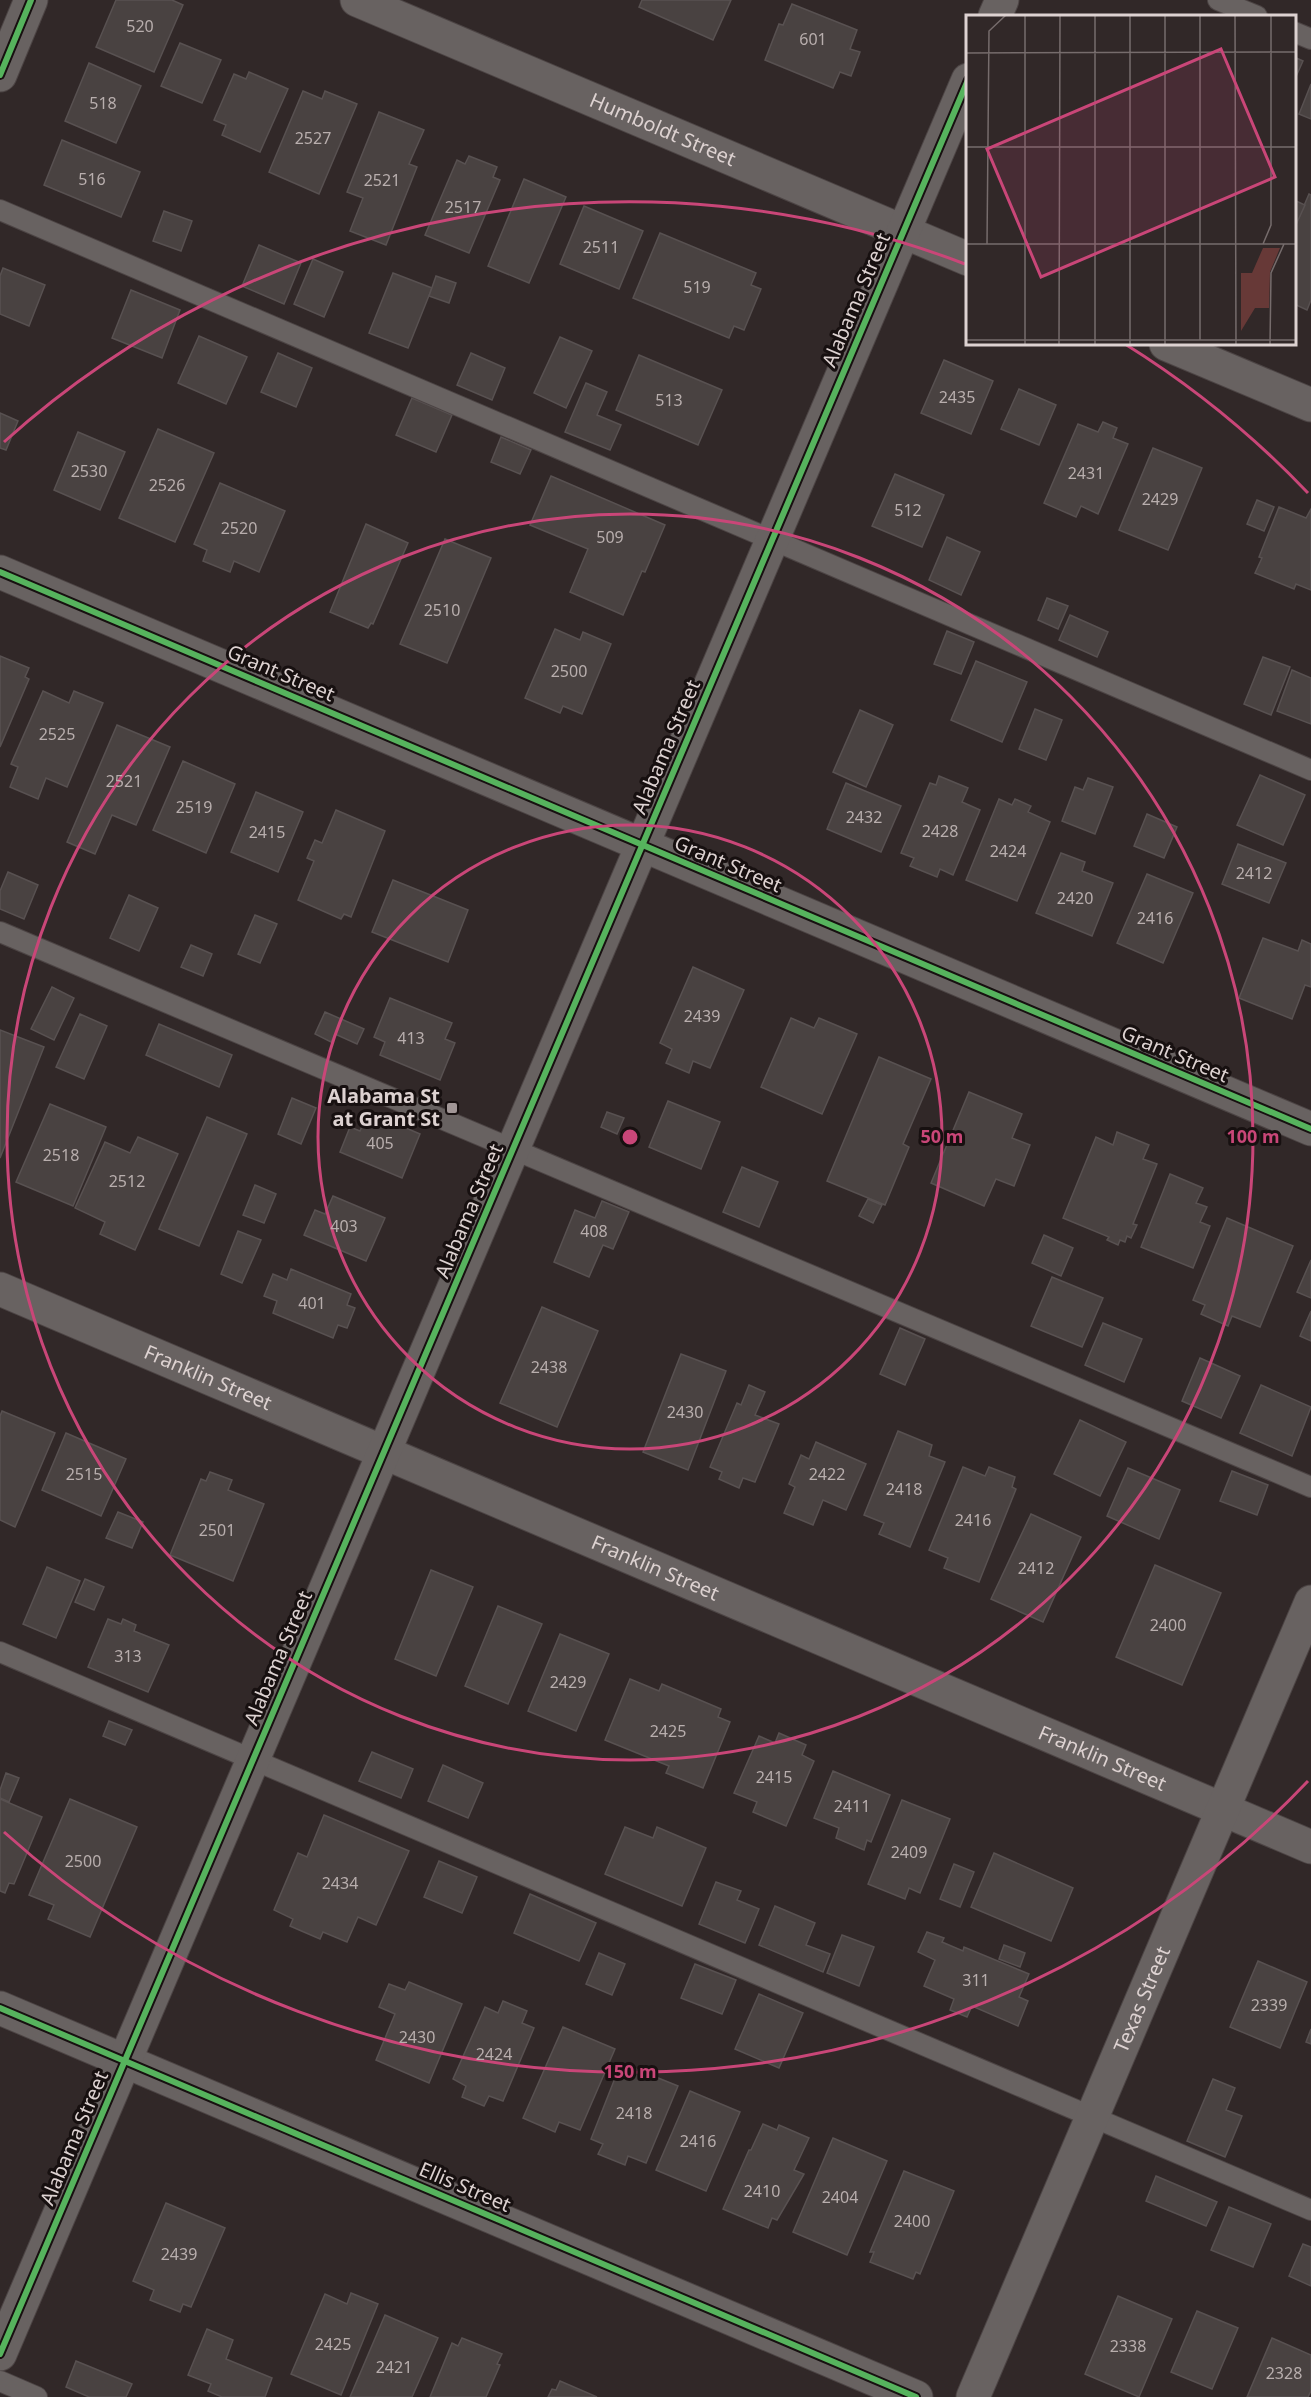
<svg xmlns="http://www.w3.org/2000/svg" width="1311" height="2397" viewBox="0 0 1311 2397" font-family="'Noto Sans',sans-serif">
<style>
.building{fill:#494241;stroke:#585151;stroke-width:1.5}
.lines{fill:none;stroke-linecap:round;stroke-linejoin:round}
.lane-casing{stroke:#4c4444;stroke-width:22}
.street-casing{stroke:#4c4444;stroke-width:35}
.secondary-casing{stroke:#4c4444;stroke-width:35}
.lane{stroke:#686261;stroke-width:20}
.street{stroke:#686261;stroke-width:33}
.secondary{stroke:#686261;stroke-width:33}
.cycleway-casing{stroke:#171010;stroke-width:10}
.cycleway{stroke:#56b35d;stroke-width:6}
.ring{fill:none;stroke:#c94678;stroke-width:3}
.poi-dot{fill:#a19696;stroke:#171010;stroke-width:2}
.labels{text-anchor:middle;stroke-width:6;stroke-linejoin:round;paint-order:stroke}
.number-label{font-size:16px;fill:#b8aead}
.street-label{font-size:20px;fill:#ddd2d1;stroke:#171010}
.poi-label{font-size:20px;font-weight:bold;fill:#ddd2d1;stroke:#171010;text-anchor:end}
.inset-road{fill:none;stroke:#766c6c;stroke-width:1.5}
.view{fill:#c94678;fill-opacity:0.15;stroke:#c94678;stroke-width:3}
.inset-edge{fill:none;stroke:#ddd2d1;stroke-width:3}
.centre{fill:#c94678;stroke:#171010;stroke-width:3}
.ring-label{font-size:18px;text-anchor:middle;font-weight:bold;fill:#c94678;stroke:#171010;stroke-width:6;stroke-linejoin:round;paint-order:stroke}
</style>
<rect width="100%" height="100%" fill="#312828"/>
<g class="building">
<path d="M116,0H172L183,5L154,72L96,47Z"/>
<path d="M642,0H731L713,40L639,7Z"/>
<path d="M792,4L857,30L850,49L860,52L851,76L840,72L833,88L765,60L779,24L783,25Z"/>
<path d="M180,43L221,60L202,103L161,86Z"/>
<path d="M1294,57L1303,61L1294,81Z"/>
<path d="M89,63L141,86L116,143L65,121Z"/>
<path d="M249,72L288,89L260,152L222,135L226,125L214,120L234,74L246,79Z"/>
<path d="M1311,84V119L1299,114Z"/>
<path d="M303,91L322,99L325,91L357,104L319,194L269,172Z"/>
<path d="M379,112L424,130L409,164L417,167L386,245L350,231L363,198L347,192Z"/>
<path d="M62,140L140,172L121,217L44,185Z"/>
<path d="M469,156L497,167L493,177L500,180L469,253L425,235L457,160L465,164Z"/>
<path d="M524,179L566,197L529,283L488,266Z"/>
<path d="M1309,194L1311,195V300L1307,310L1294,304V229Z"/>
<path d="M1294,200L1305,205L1294,229Z"/>
<path d="M584,206L643,231L619,289L560,264Z"/>
<path d="M164,211L192,221L181,251L153,241Z"/>
<path d="M660,233L756,273L751,285L761,289L744,330L734,326L729,338L633,298Z"/>
<path d="M259,245L301,263L284,304L242,286Z"/>
<path d="M313,259L343,272L324,317L294,304Z"/>
<path d="M3,268L45,285L29,326L0,314V276Z"/>
<path d="M393,273L432,288L408,348L369,333Z"/>
<path d="M436,276L456,283L449,303L429,296Z"/>
<path d="M131,290L180,310L162,358L112,338Z"/>
<path d="M199,336L247,357L226,404L178,383Z"/>
<path d="M560,337L592,351L566,408L534,393Z"/>
<path d="M278,353L312,368L296,407L261,392Z"/>
<path d="M471,353L505,368L492,400L457,385Z"/>
<path d="M639,355L722,390L698,445L616,410Z"/>
<path d="M944,360L993,381L971,434L921,413Z"/>
<path d="M586,383L607,392L597,415L621,425L610,450L565,432Z"/>
<path d="M1019,389L1056,405L1039,445L1001,429Z"/>
<path d="M412,398L452,415L436,452L396,435Z"/>
<path d="M0,413L18,421L6,450L0,448Z"/>
<path d="M1103,422L1117,428L1113,438L1128,444L1098,514L1081,506L1076,517L1044,503L1078,424L1098,432Z"/>
<path d="M158,429L214,453L175,542L119,518Z"/>
<path d="M78,432L125,452L100,510L54,490Z"/>
<path d="M501,437L531,450L520,474L491,462Z"/>
<path d="M1153,448L1202,468L1168,550L1119,530Z"/>
<path d="M895,474L944,495L922,547L872,526Z"/>
<path d="M551,476L665,525L645,572L642,571L623,615L570,592L588,549L530,525Z"/>
<path d="M220,483L285,511L259,572L234,561L230,572L203,561L207,550L194,544Z"/>
<path d="M1257,500L1274,507L1264,531L1247,524Z"/>
<path d="M1279,507L1306,518L1311,509V590L1296,584L1294,589L1255,573L1262,558L1259,557Z"/>
<path d="M366,524L408,543L373,624L371,623L368,628L330,612Z"/>
<path d="M947,537L980,552L961,595L929,580Z"/>
<path d="M445,539L491,558L447,663L400,644Z"/>
<path d="M1047,598L1068,606L1058,629L1038,620Z"/>
<path d="M1070,615L1108,632L1097,657L1059,640Z"/>
<path d="M555,629L580,640L583,632L611,644L582,714L563,706L560,713L525,698Z"/>
<path d="M947,631L974,642L961,674L934,664Z"/>
<path d="M0,656L29,668L25,677L29,679L0,747Z"/>
<path d="M1263,657L1290,667L1271,715L1244,704Z"/>
<path d="M976,661L1027,682L1002,742L951,720Z"/>
<path d="M1292,670L1311,678V724L1277,711Z"/>
<path d="M43,691L69,703L74,691L103,703L67,787L46,778L38,799L10,787L18,767L11,764Z"/>
<path d="M1035,709L1062,720L1046,760L1019,749Z"/>
<path d="M860,710L893,725L866,787L833,772Z"/>
<path d="M117,725L170,747L136,825L112,815L95,854L67,842Z"/>
<path d="M183,761L235,784L206,853L153,830Z"/>
<path d="M1260,775L1305,795L1283,845L1237,825Z"/>
<path d="M939,776L968,788L962,802L980,810L953,875L940,869L937,877L910,866L914,858L901,853L930,783L936,785Z"/>
<path d="M1088,778L1113,787L1095,834L1062,821L1075,787L1083,790Z"/>
<path d="M846,783L901,806L881,852L827,829Z"/>
<path d="M256,792L303,812L278,872L231,852Z"/>
<path d="M999,799L1012,805L1015,799L1031,806L1028,812L1050,822L1017,901L966,880Z"/>
<path d="M336,810L385,831L351,917L344,914L341,919L298,900L314,861L307,858L315,840L322,843Z"/>
<path d="M1147,814L1177,827L1164,858L1134,846Z"/>
<path d="M1238,844L1286,863L1269,903L1222,884Z"/>
<path d="M1061,853L1085,862L1082,871L1113,883L1092,936L1036,913Z"/>
<path d="M8,872L38,885L24,919L0,909V891Z"/>
<path d="M1147,874L1193,893L1163,963L1117,943Z"/>
<path d="M393,880L468,910L448,962L372,932Z"/>
<path d="M129,895L158,908L139,951L110,938Z"/>
<path d="M255,915L277,924L260,963L238,954Z"/>
<path d="M1263,938L1298,951L1302,940L1311,944V987L1305,985L1292,1019L1239,998Z"/>
<path d="M191,945L212,954L203,976L181,967Z"/>
<path d="M693,967L744,990L710,1068L693,1061L689,1073L666,1063L672,1049L660,1043Z"/>
<path d="M52,987L74,998L54,1040L31,1029Z"/>
<path d="M390,998L452,1023L445,1039L455,1043L440,1080L380,1055L385,1042L374,1037Z"/>
<path d="M325,1012L364,1029L357,1044L335,1034L331,1042L315,1034Z"/>
<path d="M80,1014L107,1026L84,1079L56,1067Z"/>
<path d="M791,1018L814,1028L819,1018L857,1034L822,1114L761,1087Z"/>
<path d="M159,1024L232,1055L219,1087L146,1055Z"/>
<path d="M0,1030L44,1047L0,1158Z"/>
<path d="M879,1057L931,1079L903,1144L909,1147L885,1205L827,1181Z"/>
<path d="M969,1092L1022,1114L1012,1138L1030,1145L1014,1186L996,1179L984,1206L931,1183Z"/>
<path d="M292,1098L316,1108L301,1144L278,1134Z"/>
<path d="M668,1101L720,1122L701,1169L649,1147Z"/>
<path d="M50,1104L106,1127L73,1206L16,1182Z"/>
<path d="M368,1112L420,1134L402,1178L340,1152L350,1127L360,1131Z"/>
<path d="M607,1112L624,1118L617,1134L601,1127Z"/>
<path d="M207,1117L247,1134L199,1246L159,1229Z"/>
<path d="M1117,1132L1149,1145L1143,1159L1157,1164L1133,1224L1137,1225L1131,1238L1127,1236L1125,1242L1120,1240L1118,1245L1107,1240L1109,1237L1063,1218L1096,1137L1113,1145Z"/>
<path d="M138,1137L178,1154L135,1250L100,1234L105,1222L75,1208L105,1142L130,1153Z"/>
<path d="M742,1167L778,1182L759,1227L723,1212Z"/>
<path d="M1170,1174L1203,1188L1196,1203L1207,1207L1200,1222L1210,1226L1193,1268L1141,1247Z"/>
<path d="M255,1185L276,1194L264,1223L243,1215Z"/>
<path d="M333,1196L385,1218L366,1261L304,1235L315,1210L325,1214Z"/>
<path d="M868,1199L882,1205L873,1223L859,1216Z"/>
<path d="M602,1201L629,1212L613,1249L603,1245L589,1277L554,1262L575,1210L595,1218Z"/>
<path d="M1227,1218L1293,1246L1260,1327L1232,1316L1228,1326L1201,1314L1205,1305L1193,1300Z"/>
<path d="M238,1231L261,1240L242,1283L221,1274Z"/>
<path d="M1044,1235L1073,1248L1061,1276L1032,1263Z"/>
<path d="M1311,1260V1298L1297,1292Z"/>
<path d="M291,1269L351,1294L347,1305L355,1308L347,1328L338,1325L333,1338L273,1313L277,1301L264,1296L273,1274L287,1280Z"/>
<path d="M1052,1277L1103,1298L1082,1347L1031,1326Z"/>
<path d="M542,1307L598,1331L557,1427L500,1403Z"/>
<path d="M1311,1311V1341L1300,1336Z"/>
<path d="M1103,1323L1142,1339L1124,1382L1085,1365Z"/>
<path d="M900,1328L925,1339L905,1385L880,1374Z"/>
<path d="M681,1354L726,1371L688,1470L643,1452Z"/>
<path d="M1200,1358L1240,1376L1221,1418L1182,1401Z"/>
<path d="M749,1385L765,1392L755,1415L779,1424L755,1482L743,1478L739,1488L719,1479L722,1472L710,1467L737,1403L741,1405Z"/>
<path d="M1261,1385L1311,1407L1292,1456L1240,1433Z"/>
<path d="M2,1411L55,1433L15,1527L0,1520V1416Z"/>
<path d="M1080,1420L1126,1442L1100,1496L1054,1474Z"/>
<path d="M898,1431L932,1445L929,1456L945,1462L910,1547L879,1534L884,1523L864,1515Z"/>
<path d="M66,1433L126,1459L101,1516L42,1490Z"/>
<path d="M816,1442L866,1464L846,1510L823,1500L813,1525L784,1513L795,1487L789,1484L801,1455L809,1459Z"/>
<path d="M963,1467L985,1476L989,1467L1015,1477L1012,1487L1016,1489L979,1582L944,1568L948,1558L929,1550Z"/>
<path d="M1128,1468L1180,1490L1159,1539L1107,1516Z"/>
<path d="M1232,1471L1268,1485L1257,1515L1220,1501Z"/>
<path d="M210,1472L232,1480L228,1490L264,1504L233,1581L170,1555L201,1479L206,1481Z"/>
<path d="M118,1512L143,1522L132,1548L106,1538Z"/>
<path d="M1031,1514L1081,1537L1043,1622L991,1599Z"/>
<path d="M1155,1565L1221,1593L1182,1685L1116,1657Z"/>
<path d="M47,1567L80,1581L56,1638L23,1624Z"/>
<path d="M431,1570L473,1587L436,1676L395,1659Z"/>
<path d="M85,1579L104,1587L94,1610L75,1602Z"/>
<path d="M498,1606L542,1624L508,1704L465,1686Z"/>
<path d="M108,1619L121,1624L123,1619L136,1625L134,1631L169,1645L148,1692L88,1667Z"/>
<path d="M560,1634L609,1654L576,1731L528,1711Z"/>
<path d="M630,1679L659,1691L662,1684L721,1709L718,1717L730,1722L703,1788L666,1773L669,1766L605,1740Z"/>
<path d="M109,1721L132,1730L125,1745L103,1736Z"/>
<path d="M779,1733L806,1745L802,1755L814,1761L786,1826L753,1812L757,1802L734,1793L759,1736L775,1743Z"/>
<path d="M372,1752L413,1769L401,1798L359,1781Z"/>
<path d="M443,1765L483,1783L468,1818L428,1801Z"/>
<path d="M833,1771L890,1795L871,1842L867,1840L864,1850L836,1838L839,1828L814,1818Z"/>
<path d="M6,1773L19,1778L9,1802L0,1798V1790Z"/>
<path d="M0,1799L42,1817L14,1884L9,1883L5,1893L0,1891Z"/>
<path d="M70,1799L137,1827L90,1937L48,1919L54,1905L29,1895Z"/>
<path d="M902,1800L950,1819L920,1893L909,1888L905,1899L868,1884Z"/>
<path d="M324,1815L409,1851L376,1925L358,1917L347,1942L323,1932L320,1939L290,1926L293,1919L274,1910L298,1853L307,1857Z"/>
<path d="M625,1827L653,1838L657,1827L706,1848L682,1906L605,1874Z"/>
<path d="M994,1853L1073,1888L1051,1941L971,1907Z"/>
<path d="M439,1861L477,1877L462,1913L424,1897Z"/>
<path d="M954,1864L974,1872L960,1907L940,1899Z"/>
<path d="M716,1882L741,1891L737,1900L759,1909L745,1943L699,1924Z"/>
<path d="M530,1894L596,1923L579,1961L514,1933Z"/>
<path d="M775,1906L815,1923L806,1945L830,1954L823,1972L759,1945Z"/>
<path d="M927,1932L944,1938L942,1942L963,1951L964,1947L1029,1974L1019,1997L1028,2001L1018,2026L972,2006L967,2017L950,2010L954,1999L924,1986L935,1960L918,1952Z"/>
<path d="M842,1935L874,1947L859,1986L827,1973Z"/>
<path d="M1004,1945L1025,1953L1020,1967L999,1959Z"/>
<path d="M599,1953L625,1964L612,1995L586,1984Z"/>
<path d="M1258,1961L1307,1982L1280,2048L1230,2027Z"/>
<path d="M695,1964L736,1980L722,2014L681,1998Z"/>
<path d="M409,1982L462,2004L429,2083L376,2060L395,2014L379,2007L389,1984L405,1990Z"/>
<path d="M759,1994L803,2013L779,2068L735,2049Z"/>
<path d="M503,2001L527,2011L522,2023L534,2028L503,2101L489,2096L484,2106L462,2097L466,2086L453,2079L485,2007L498,2013Z"/>
<path d="M563,2027L615,2049L580,2130L559,2122L555,2132L523,2118Z"/>
<path d="M1311,2029V2044L1306,2042Z"/>
<path d="M621,2063L678,2086L646,2163L628,2156L625,2165L598,2154L603,2144L591,2139Z"/>
<path d="M1213,2079L1235,2088L1226,2110L1242,2116L1225,2157L1187,2141Z"/>
<path d="M690,2091L740,2112L706,2191L656,2170Z"/>
<path d="M763,2124L777,2130L779,2125L809,2138L794,2170L804,2174L777,2220L772,2218L768,2228L723,2209L749,2150H751Z"/>
<path d="M833,2138L887,2161L847,2255L793,2232Z"/>
<path d="M904,2171L954,2191L920,2274L916,2272L913,2279L870,2262L874,2252H870Z"/>
<path d="M1156,2176L1217,2202L1206,2226L1146,2201Z"/>
<path d="M166,2203L225,2228L191,2307L183,2304L180,2312L150,2300L154,2290L133,2281Z"/>
<path d="M1229,2207L1271,2224L1253,2267L1211,2250Z"/>
<path d="M1303,2244L1311,2247V2286L1289,2276Z"/>
<path d="M351,2293L378,2304L341,2395L291,2374L325,2294L347,2304Z"/>
<path d="M1118,2296L1172,2319L1139,2397L1085,2374Z"/>
<path d="M1197,2311L1238,2328L1212,2389L1171,2372Z"/>
<path d="M385,2315L438,2338L412,2397H350Z"/>
<path d="M207,2329L233,2340L226,2359L272,2378L265,2397H222L208,2391L211,2384L188,2375Z"/>
<path d="M462,2338L502,2354L497,2364L500,2365L486,2397H430L452,2343L458,2346Z"/>
<path d="M1272,2338L1311,2355V2391L1308,2397H1247Z"/>
<path d="M76,2361L132,2384L126,2397H89L66,2387Z"/>
<path d="M560,2381L597,2397H548L552,2389L556,2390Z"/>
</g>
<g class="lines">
<defs>
<g id="lane">
<path d="M1218,0L1257,16"/>
<path d="M1294,32L1311,39"/>
<path d="M0,210L1311,770"/>
<path d="M0,932L1311,1487"/>
<path d="M0,1652L1311,2210"/>
<path d="M0,2381L37,2397"/>
</g>
<g id="street">
<path id="s1" d="M357,0L968,259"/>
<path d="M0,75L31,0"/>
<path d="M1166,344L1311,405"/>
<path d="M0,572L1311,1129"/>
<path id="s2" d="M0,1289L1311,1847"/>
<path d="M0,2008L916,2397"/>
<path id="s3" d="M973,2397L1311,1602"/>
</g>
<g id="secondary">
<path d="M995,16L1002,0"/>
<path d="M0,2354L968,80"/>
</g>
</defs>
<use href="#lane" class="lane-casing"/>
<use href="#street" class="street-casing"/>
<use href="#secondary" class="secondary-casing"/>
<use href="#lane" class="lane"/>
<use href="#street" class="street"/>
<use href="#secondary" class="secondary"/>
<defs>
<g id="cycleway">
<path d="M0,75L31,0"/>
<path d="M0,572L1311,1129"/>
<path d="M0,2008L916,2397"/>
<path d="M0,2354L968,80"/>
</g>
</defs>
<use href="#cycleway" class="cycleway-casing"/>
<use href="#cycleway" class="cycleway"/>
</g>
<g class="ring">
<circle cx="630" cy="1137" r="312"/>
<circle cx="630" cy="1137" r="623"/>
<path d="M1308 1781A935 935 0 0 1 4 1832M4 442A935 935 0 0 1 965 264M1125 344A935 935 0 0 1 1308 493"/>
</g>
<rect class="poi-dot" x="446" y="1102" width="12" height="12" rx="3"/>
<g class="labels">
<g class="number-label">
<text x="140" y="32">520</text>
<text x="813" y="45">601</text>
<text x="103" y="109">518</text>
<text x="313" y="144">2527</text>
<text x="92" y="185">516</text>
<text x="382" y="186">2521</text>
<text x="463" y="213">2517</text>
<text x="601" y="253">2511</text>
<text x="697" y="293">519</text>
<text x="957" y="403">2435</text>
<text x="669" y="406">513</text>
<text x="89" y="477">2530</text>
<text x="1086" y="479">2431</text>
<text x="167" y="491">2526</text>
<text x="1160" y="505">2429</text>
<text x="908" y="516">512</text>
<text x="239" y="534">2520</text>
<text x="610" y="543">509</text>
<text x="442" y="616">2510</text>
<text x="569" y="677">2500</text>
<text x="57" y="740">2525</text>
<text x="124" y="787">2521</text>
<text x="194" y="813">2519</text>
<text x="864" y="823">2432</text>
<text x="940" y="837">2428</text>
<text x="267" y="838">2415</text>
<text x="1008" y="857">2424</text>
<text x="1254" y="879">2412</text>
<text x="1075" y="904">2420</text>
<text x="1155" y="924">2416</text>
<text x="702" y="1022">2439</text>
<text x="411" y="1044">413</text>
<text x="380" y="1149">405</text>
<text x="61" y="1161">2518</text>
<text x="127" y="1187">2512</text>
<text x="344" y="1232">403</text>
<text x="594" y="1237">408</text>
<text x="312" y="1309">401</text>
<text x="549" y="1373">2438</text>
<text x="685" y="1418">2430</text>
<text x="84" y="1480">2515</text>
<text x="827" y="1480">2422</text>
<text x="904" y="1495">2418</text>
<text x="973" y="1526">2416</text>
<text x="217" y="1536">2501</text>
<text x="1036" y="1574">2412</text>
<text x="1168" y="1631">2400</text>
<text x="128" y="1662">313</text>
<text x="568" y="1688">2429</text>
<text x="668" y="1737">2425</text>
<text x="774" y="1783">2415</text>
<text x="852" y="1812">2411</text>
<text x="909" y="1858">2409</text>
<text x="83" y="1867">2500</text>
<text x="340" y="1889">2434</text>
<text x="976" y="1986">311</text>
<text x="1269" y="2011">2339</text>
<text x="417" y="2043">2430</text>
<text x="494" y="2060">2424</text>
<text x="634" y="2119">2418</text>
<text x="698" y="2147">2416</text>
<text x="762" y="2197">2410</text>
<text x="840" y="2203">2404</text>
<text x="912" y="2227">2400</text>
<text x="179" y="2260">2439</text>
<text x="333" y="2350">2425</text>
<text x="1128" y="2352">2338</text>
<text x="394" y="2373">2421</text>
<text x="1284" y="2379">2328</text>
</g>
<g class="street-label">
<text dy="7" stroke="none"><textPath href="#s1" startOffset="332">Humboldt Street</textPath></text>
<text transform="translate(856 300) rotate(-67)" y="7">Alabama Street</text>
<text transform="translate(281 673) rotate(23)" y="7">Grant Street</text>
<text transform="translate(666 747) rotate(-67)" y="7">Alabama Street</text>
<text transform="translate(728 864) rotate(23)" y="7">Grant Street</text>
<text transform="translate(1175 1054) rotate(23)" y="7">Grant Street</text>
<text transform="translate(469 1211) rotate(-67)" y="7">Alabama Street</text>
<text dy="7" stroke="none"><textPath href="#s2" startOffset="226">Franklin Street</textPath></text>
<text dy="7" stroke="none"><textPath href="#s2" startOffset="712">Franklin Street</textPath></text>
<text transform="translate(278 1658) rotate(-67)" y="7">Alabama Street</text>
<text dy="7" stroke="none"><textPath href="#s2" startOffset="1198">Franklin Street</textPath></text>
<text dy="7" stroke="none"><textPath href="#s3" startOffset="432">Texas Street</textPath></text>
<text transform="translate(74 2138) rotate(-67)" y="7">Alabama Street</text>
<text transform="translate(465 2187) rotate(23)" y="7">Ellis Street</text>
</g>
<g class="poi-label">
<text x="440" y="1103">Alabama St<tspan x="440" dy="23">at Grant St</tspan></text>
</g>
</g>
<g transform="translate(966 15)">
<rect width="330" height="330" fill="#312828"/>
<path d="M297,233H314L304,257L303,293H289L275,316V258H286Z" fill="#673937"/>
<path class="inset-road" d="M164,0V330M269,0L270,330M0,38L330,37M0,132H330M0,229H330M21,229L23,16L40,0M297,229L305,210V0M0,325H330M234,325V0M59,330V0M93,330L94,0M129,330V0M199,330V0M304,330L305,258L318,229"/>
<path class="view" d="M255,34L309,162L75,262L21,134Z"/>
<rect width="330" height="330" class="inset-edge"/>
</g>
<circle cx="630" cy="1137" r="9" class="centre"/>
<g class="ring-label">
<text x="942" y="1143">50 m</text>
<text x="1253" y="1143">100 m</text>
<text x="630" y="2078">150 m</text>
</g>
</svg>
